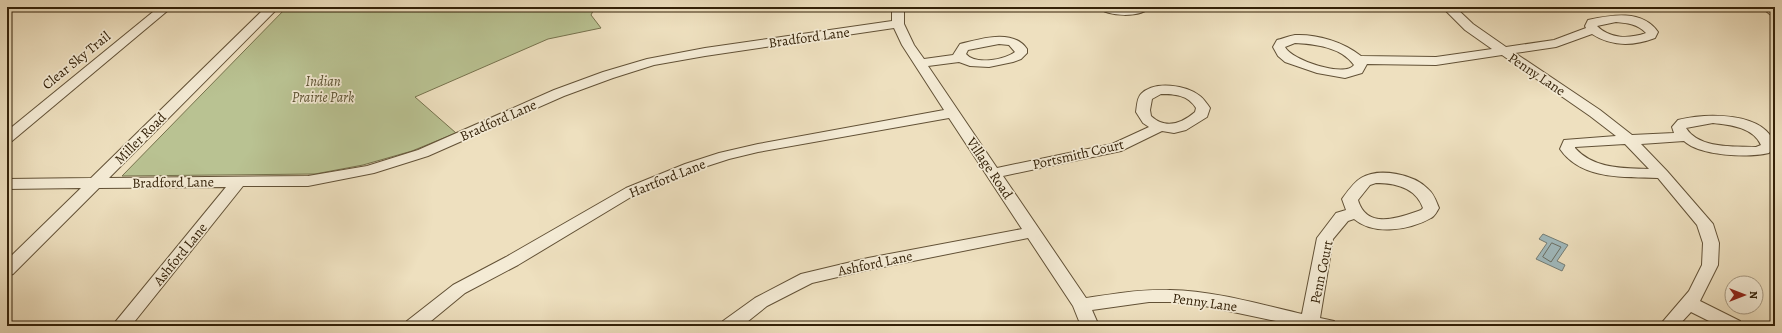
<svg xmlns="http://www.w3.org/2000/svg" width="1782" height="333" viewBox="0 0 1782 333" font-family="Alegreya,serif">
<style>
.green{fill:#b9c292;stroke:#76724d}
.water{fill:#a0babe;stroke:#747d75}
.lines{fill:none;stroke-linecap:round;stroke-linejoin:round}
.shore{stroke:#6a6e63;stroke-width:1}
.minor-casing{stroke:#625136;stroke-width:2}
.minor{fill:#f4ebd5;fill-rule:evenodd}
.labels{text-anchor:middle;stroke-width:3.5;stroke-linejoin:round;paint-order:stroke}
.street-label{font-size:14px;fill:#332108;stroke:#f4ebd5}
.park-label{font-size:14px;font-style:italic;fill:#5b5131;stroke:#f4ebd5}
</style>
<rect width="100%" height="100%" fill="#eee0bf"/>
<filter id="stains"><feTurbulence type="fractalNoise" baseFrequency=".005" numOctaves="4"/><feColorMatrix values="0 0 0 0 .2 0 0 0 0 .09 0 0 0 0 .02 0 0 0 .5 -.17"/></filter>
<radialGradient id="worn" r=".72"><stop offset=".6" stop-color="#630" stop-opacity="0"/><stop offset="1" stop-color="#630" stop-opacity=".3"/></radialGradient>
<path class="green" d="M287,7H595L591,15L601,28L548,39L415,97L456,133L412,151L363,165L315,174L122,176Z"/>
<path class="water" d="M1543,234L1568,245L1557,261L1565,265L1562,271L1536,259L1547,243L1539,239Z"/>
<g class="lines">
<path class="shore" d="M1552,243L1561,247L1551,262L1543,257Z"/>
<defs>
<g id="minor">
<path d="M159,7H172L12,141L7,142V131Z"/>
<path d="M266,7H279L109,178L308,176L367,166L418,150L554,90L603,72L647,59L705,48L892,21V7H904V24L914,45L924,59L953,55L960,44C980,39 1013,28 1027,49V53L1021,59L1013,62L989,67L970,66L959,62L928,66L997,168L1112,144L1149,127L1143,123L1136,112C1137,106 1137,98 1141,94C1154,80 1187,85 1200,96C1204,99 1207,104 1210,108L1207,117L1186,130L1174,133L1162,131L1121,151L1003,176L1086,298C1114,294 1142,289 1170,290C1215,291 1259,304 1302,314L1317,238L1336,213L1346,210L1342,199C1347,192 1354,182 1361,178C1379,167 1414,174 1428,189C1434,194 1436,201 1439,208C1437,211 1435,216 1431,218C1410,230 1374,236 1354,219L1348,221L1333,239L1320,318L1334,321L1337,326H1299L1200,305L1172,302H1149L1092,310L1099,326H1081L1073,306L1028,238L868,270L812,283L767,306L742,326H720L723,321L755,298L801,274L868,258L1022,229L949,118L758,152L729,159L695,170L636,194L518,265L465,293L425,326H404L407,321L453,285L506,257L626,188L685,164L719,153L758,144L944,110L902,45L894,28L705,56L654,65L613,78L564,96L428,156L374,173L308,186H243L131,326H112L226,187L99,188L13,274L7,276V260L81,188L7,189V179L91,178ZM999,44L1009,45L1015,52C1004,60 975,65 966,54L968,50ZM1161,94C1175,94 1188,95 1196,108L1195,112C1182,123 1166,130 1151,116L1150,110L1152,99ZM1376,183C1396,183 1416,188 1423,208L1421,210C1401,217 1367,231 1358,200L1370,185Z"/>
<path d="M1098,7H1150C1142,18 1106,17 1098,7Z"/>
<path d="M1442,7H1455L1473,24L1506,47L1554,40L1586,28L1585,26L1588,20C1611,15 1642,9 1658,32L1655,38C1634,46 1612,47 1592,34L1556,47L1515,53L1600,110L1632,135L1674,133L1672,127L1678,120C1706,113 1765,111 1775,145L1769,153C1748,158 1700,156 1684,141L1641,144L1667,171L1713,224L1719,243L1718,265L1700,301L1740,321L1743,326H1719L1691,312L1678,326H1659L1689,291L1702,265L1703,243L1697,225L1658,178C1624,177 1581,180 1560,149L1564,140L1616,136L1590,116L1502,55L1436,65L1367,64L1362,73L1345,78L1317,73L1285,62L1278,56L1273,47L1277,40C1282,39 1289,36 1295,35C1317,34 1344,42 1361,56L1436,57L1492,49L1465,30ZM1616,22C1627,23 1638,24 1646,33C1629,39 1610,39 1597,26ZM1295,43C1315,44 1341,47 1354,65C1345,78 1291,60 1285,47ZM1713,123C1730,125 1753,127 1761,145L1756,147C1734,146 1699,149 1686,128ZM1625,144L1649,169C1622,168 1594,169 1575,148V147Z"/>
<path d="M1761,7H1775V16L1771,15Z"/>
</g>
</defs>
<use href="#minor" class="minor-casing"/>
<use href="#minor" class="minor"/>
</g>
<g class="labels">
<g class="street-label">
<text transform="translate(809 37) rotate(-8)" y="5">Bradford Lane</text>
<text transform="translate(76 60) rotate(-39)" y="5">Clear Sky Trail</text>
<text transform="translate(1537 74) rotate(34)" y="5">Penny Lane</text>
<text transform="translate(498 120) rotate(-24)" y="5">Bradford Lane</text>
<text transform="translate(140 138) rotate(-45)" y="5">Miller Road</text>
<text transform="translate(1078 154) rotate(-13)" y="5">Portsmith Court</text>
<text transform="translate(990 168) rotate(56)" y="5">Village Road</text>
<text transform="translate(667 178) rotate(-22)" y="5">Hartford Lane</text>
<text transform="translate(173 182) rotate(-1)" y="5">Bradford Lane</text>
<text transform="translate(180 254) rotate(-51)" y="5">Ashford Lane</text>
<text transform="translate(875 263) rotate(-12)" y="5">Ashford Lane</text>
<text transform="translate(1321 272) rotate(-78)" y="5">Penn Court</text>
<text transform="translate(1205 302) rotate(8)" y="5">Penny Lane</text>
</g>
<g class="park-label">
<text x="323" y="86">Indian<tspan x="323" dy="16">Prairie Park</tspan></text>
</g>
</g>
<rect width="1782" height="333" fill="none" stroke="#eee0bf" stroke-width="24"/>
<rect x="8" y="8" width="1766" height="317" fill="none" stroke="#332108" stroke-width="2"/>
<rect x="12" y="12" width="1758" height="309" fill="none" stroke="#332108"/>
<g transform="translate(1744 295) rotate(90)"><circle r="19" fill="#f4ebd5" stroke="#a79a83"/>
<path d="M0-3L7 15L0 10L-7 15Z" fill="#8f2418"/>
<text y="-6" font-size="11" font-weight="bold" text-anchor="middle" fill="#332108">N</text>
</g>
<rect width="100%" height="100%" filter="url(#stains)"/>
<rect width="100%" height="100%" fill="url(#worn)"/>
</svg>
